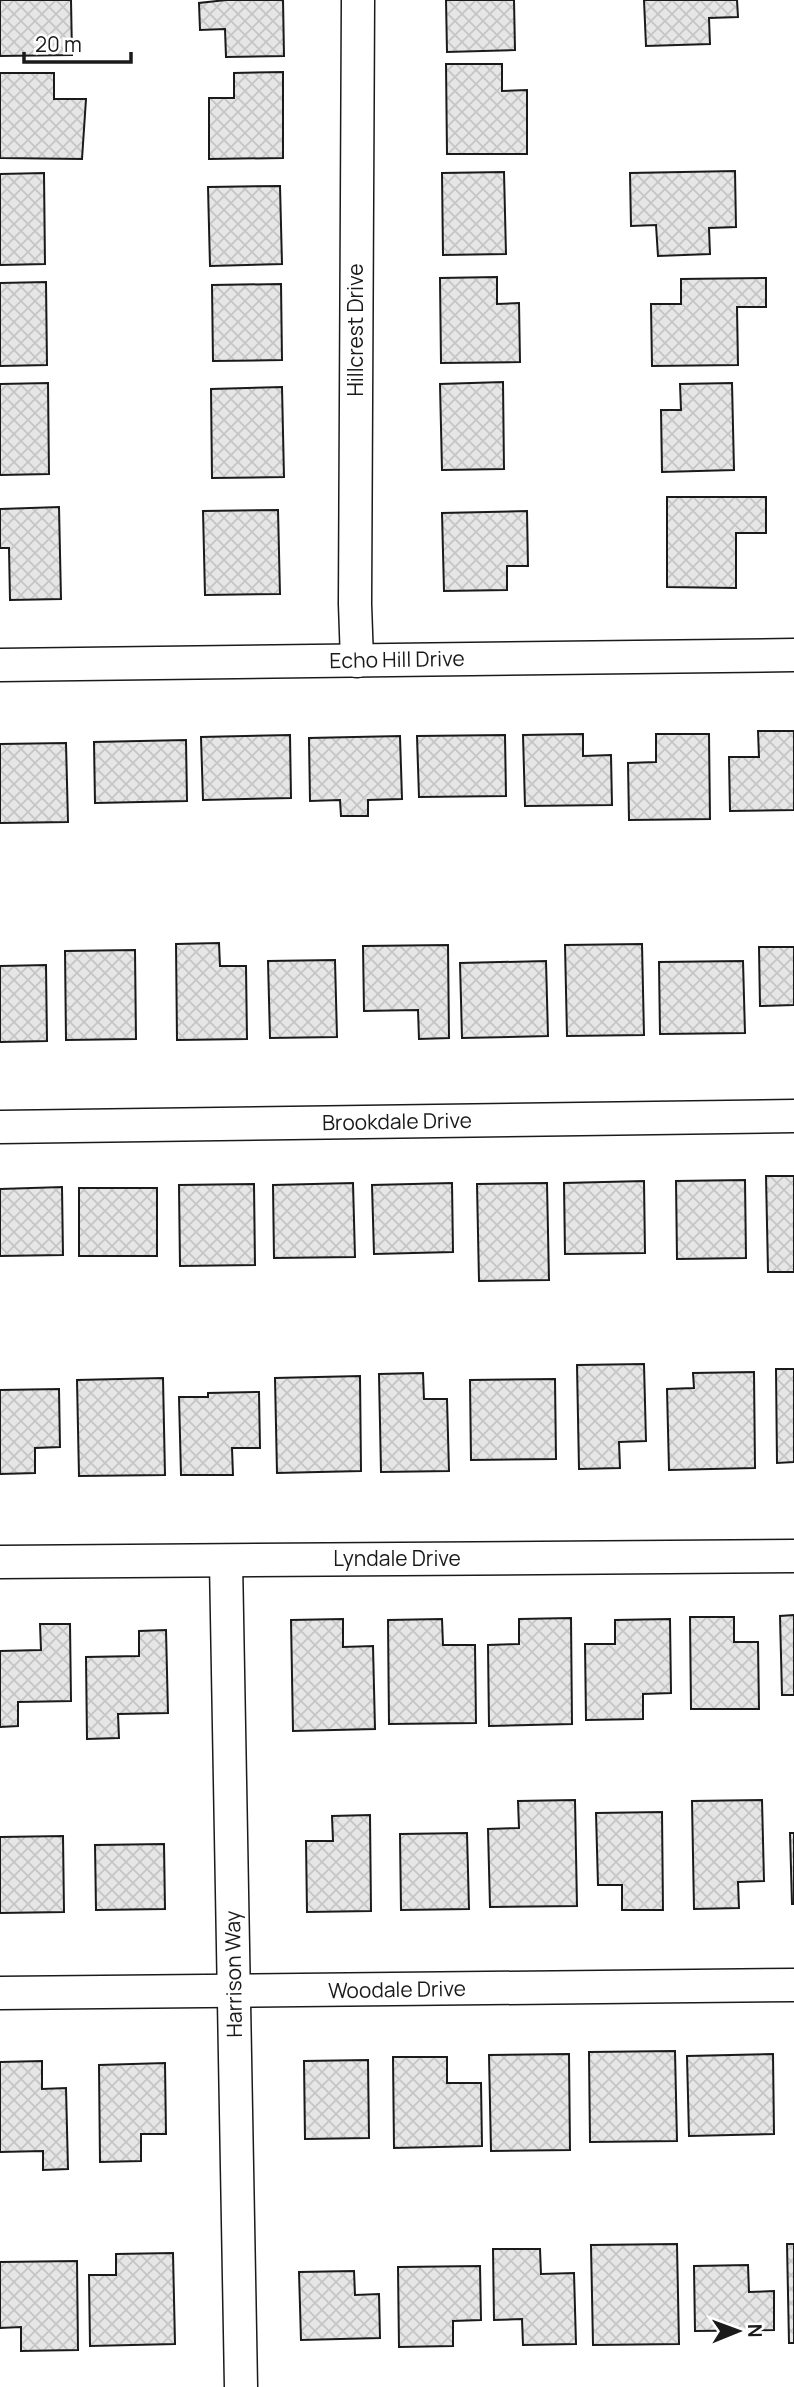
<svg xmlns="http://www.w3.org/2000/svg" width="794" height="2387" viewBox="0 0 794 2387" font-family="Manrope,sans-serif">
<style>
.building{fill:url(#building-cross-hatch);stroke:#1a1a1a;stroke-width:2}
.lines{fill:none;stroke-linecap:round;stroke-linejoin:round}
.street-casing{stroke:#1a1a1a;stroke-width:35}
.street{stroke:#fff;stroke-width:32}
.labels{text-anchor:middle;stroke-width:5;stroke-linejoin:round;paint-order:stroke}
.street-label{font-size:21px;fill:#1a1a1a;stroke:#fff}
</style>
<defs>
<pattern id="building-cross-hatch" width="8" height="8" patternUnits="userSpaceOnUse" patternTransform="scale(1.75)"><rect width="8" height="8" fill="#e6e6e6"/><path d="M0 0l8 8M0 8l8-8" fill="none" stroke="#c5c5c5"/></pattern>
</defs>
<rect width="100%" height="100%" fill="#fff"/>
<g class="building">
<path d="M0,0H71L72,55L0,56Z"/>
<path d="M226,0H283L284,56L226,57L225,29L200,30L199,3Z"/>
<path d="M446,0H514L515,50L447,52Z"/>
<path d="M644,0H737L738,17L709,18L710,44L646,46Z"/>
<path d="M446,64H502V91L527,90V154H447Z"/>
<path d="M283,72V158L209,159V98H234V73Z"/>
<path d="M0,73H54V99H86L82,159L0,158Z"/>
<path d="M735,171L736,227L709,228L710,254L658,256L656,225L631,226L630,173Z"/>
<path d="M504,172L506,254L443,255L442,173Z"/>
<path d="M44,173L45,264L0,265V174Z"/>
<path d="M280,186L282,264L210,266L208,187Z"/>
<path d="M497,277V304L519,303L520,362L441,363L440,278Z"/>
<path d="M766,278V307H737L738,365L652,366L651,304H681V279Z"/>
<path d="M46,282L47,365L0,366V283Z"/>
<path d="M281,284L282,360L213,361L212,285Z"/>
<path d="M503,382L504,469L442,470L440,384Z"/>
<path d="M48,383L49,474L0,475V384Z"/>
<path d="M732,383L734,470L662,472L661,410H681L680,384Z"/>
<path d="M282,387L284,477L212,478L211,389Z"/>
<path d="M667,497H766V533H736V588L667,587Z"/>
<path d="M59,507L61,599L10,600L9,548H0V509Z"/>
<path d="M278,510L280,594L205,595L203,511Z"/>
<path d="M527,511L528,566H507V590L444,591L442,513Z"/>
<path d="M758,731H794V810L730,811L729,757H759Z"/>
<path d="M583,734V756L611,755L612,805L525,806L523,735Z"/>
<path d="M656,734H709L710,819L629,820L628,763L656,762Z"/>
<path d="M290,735L291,798L203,800L201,737Z"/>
<path d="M505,735L506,796L419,797L417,736Z"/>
<path d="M400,736L402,799L368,800V816H341L340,800L310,801L309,738Z"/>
<path d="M186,740L187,801L95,803L94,742Z"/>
<path d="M66,743L68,822L0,823V744Z"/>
<path d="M219,943L220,966H246L247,1039L177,1040L176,944Z"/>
<path d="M642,944L644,1035L567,1036L565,945Z"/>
<path d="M448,945L449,1038L419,1039L418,1010L364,1011L363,946Z"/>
<path d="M759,947H794V1005L760,1006Z"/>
<path d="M135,950L136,1039L66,1040L65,951Z"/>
<path d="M335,960L337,1037L270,1038L268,961Z"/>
<path d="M546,961L548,1036L462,1038L460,963Z"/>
<path d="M743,961L745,1033L660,1034L659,962Z"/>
<path d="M46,965L47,1041L0,1042V966Z"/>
<path d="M766,1176H794V1272H768Z"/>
<path d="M745,1180L746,1258L677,1259L676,1181Z"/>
<path d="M644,1181L645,1253L565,1254L564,1183Z"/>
<path d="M353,1183L355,1257L274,1258L273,1185Z"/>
<path d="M452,1183L453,1252L374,1254L372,1185Z"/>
<path d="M547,1183L549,1280L479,1281L477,1184Z"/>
<path d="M254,1184L255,1265L180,1266L179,1185Z"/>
<path d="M62,1187L63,1255L0,1256V1189Z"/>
<rect x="79" y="1188" width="78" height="68"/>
<path d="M644,1364L646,1441L619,1442L620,1468L579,1469L577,1365Z"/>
<path d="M776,1369H794V1462L777,1463Z"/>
<path d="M754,1372L755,1468L669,1470L667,1389L694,1388L693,1373Z"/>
<path d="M423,1373L424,1399H447L449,1471L381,1472L379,1374Z"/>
<path d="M360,1376L361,1471L277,1473L275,1378Z"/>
<path d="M163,1378L165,1475L79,1476L77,1380Z"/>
<path d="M555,1379L556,1459L471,1460L470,1380Z"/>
<path d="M59,1389L60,1447L35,1448V1473L0,1474V1390Z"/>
<path d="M259,1392L260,1448H232L233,1475H181L179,1397H208V1393Z"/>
<path d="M794,1615V1695H782L780,1616Z"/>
<path d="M690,1617H734V1642H758L759,1709H691Z"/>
<path d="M571,1618L572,1724L489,1726L488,1645L519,1644V1619Z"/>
<path d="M343,1619V1647L373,1646L375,1729L293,1731L291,1620Z"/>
<path d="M442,1619L443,1645H475L476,1723L389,1724L388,1620Z"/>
<path d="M670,1619L671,1693L643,1694V1719L586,1720L585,1644H615V1620Z"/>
<path d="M40,1624H70L71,1701L18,1702V1726L0,1727V1651L41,1650Z"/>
<path d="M166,1630L168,1713L118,1714L119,1738L87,1739L86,1657L139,1656V1631Z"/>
<path d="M575,1800L577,1906L490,1907L488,1829L519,1828L518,1801Z"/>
<path d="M762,1800L764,1881L738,1882L739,1908L694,1909L692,1801Z"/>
<path d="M662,1812L663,1910H622V1885H598L596,1813Z"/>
<path d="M370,1815L371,1911L307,1912L306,1841H333L332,1816Z"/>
<path d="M467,1833L469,1909L401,1910L400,1834Z"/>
<path d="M790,1833H794V1904H792Z"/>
<path d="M63,1836L64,1912L0,1913V1837Z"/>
<path d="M164,1844L165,1909L96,1910L95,1845Z"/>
<path d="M675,2051L677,2141L590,2142L589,2052Z"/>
<path d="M569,2054L570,2150L491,2151L489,2055Z"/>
<path d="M773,2054L774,2134L689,2136L687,2056Z"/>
<path d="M393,2057H447V2083H481L482,2146L394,2148Z"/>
<path d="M368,2060L369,2138L305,2139L304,2061Z"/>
<path d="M42,2061V2089L66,2088L68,2169L43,2170V2151L0,2152V2062Z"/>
<path d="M165,2063L166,2134H141V2161L100,2162L99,2065Z"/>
<path d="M677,2244L679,2344L593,2345L591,2245Z"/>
<path d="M787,2244H794V2343H789Z"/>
<path d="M493,2249H540L541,2274L574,2273L576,2344L523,2345L522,2319L494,2320Z"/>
<path d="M173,2253L175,2344L90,2346L89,2275H116V2254Z"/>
<path d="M77,2261L78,2350L21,2351V2327L0,2328V2262Z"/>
<path d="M748,2265L749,2292L774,2291V2330L695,2331L694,2266Z"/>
<path d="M480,2266L481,2320L453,2321V2346L399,2347L398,2267Z"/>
<path d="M354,2271L355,2295L379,2294L380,2338L301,2340L299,2272Z"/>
</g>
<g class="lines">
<defs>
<g id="street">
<path d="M357,661L355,604L358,0"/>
<path d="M0,665L794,655"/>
<path d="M0,1127L794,1116"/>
<path d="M226,1561L241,2387"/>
<path d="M0,1562L794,1556"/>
<path d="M0,1993L794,1985"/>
</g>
</defs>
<use href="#street" class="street-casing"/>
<use href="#street" class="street"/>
</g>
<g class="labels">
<g class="street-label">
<text transform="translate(356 330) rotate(-90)" y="7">Hillcrest Drive</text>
<text transform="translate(397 660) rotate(-1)" y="7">Echo Hill Drive</text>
<text transform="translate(397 1122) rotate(-1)" y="7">Brookdale Drive</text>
<text x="397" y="1566">Lyndale Drive</text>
<text transform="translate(234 1974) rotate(-91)" y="7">Harrison Way</text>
<text transform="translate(397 1990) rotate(-1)" y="7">Woodale Drive</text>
</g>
</g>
<g transform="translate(738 2331) rotate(89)" stroke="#ffffff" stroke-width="5" paint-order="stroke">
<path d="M0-5L12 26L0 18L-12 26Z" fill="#1a1a1a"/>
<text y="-10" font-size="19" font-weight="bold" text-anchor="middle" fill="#1a1a1a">N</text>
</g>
<path d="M24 52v10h107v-10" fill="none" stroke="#1a1a1a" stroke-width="3.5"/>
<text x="35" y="52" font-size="21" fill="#1a1a1a" stroke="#ffffff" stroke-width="5" paint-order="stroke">20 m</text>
</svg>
